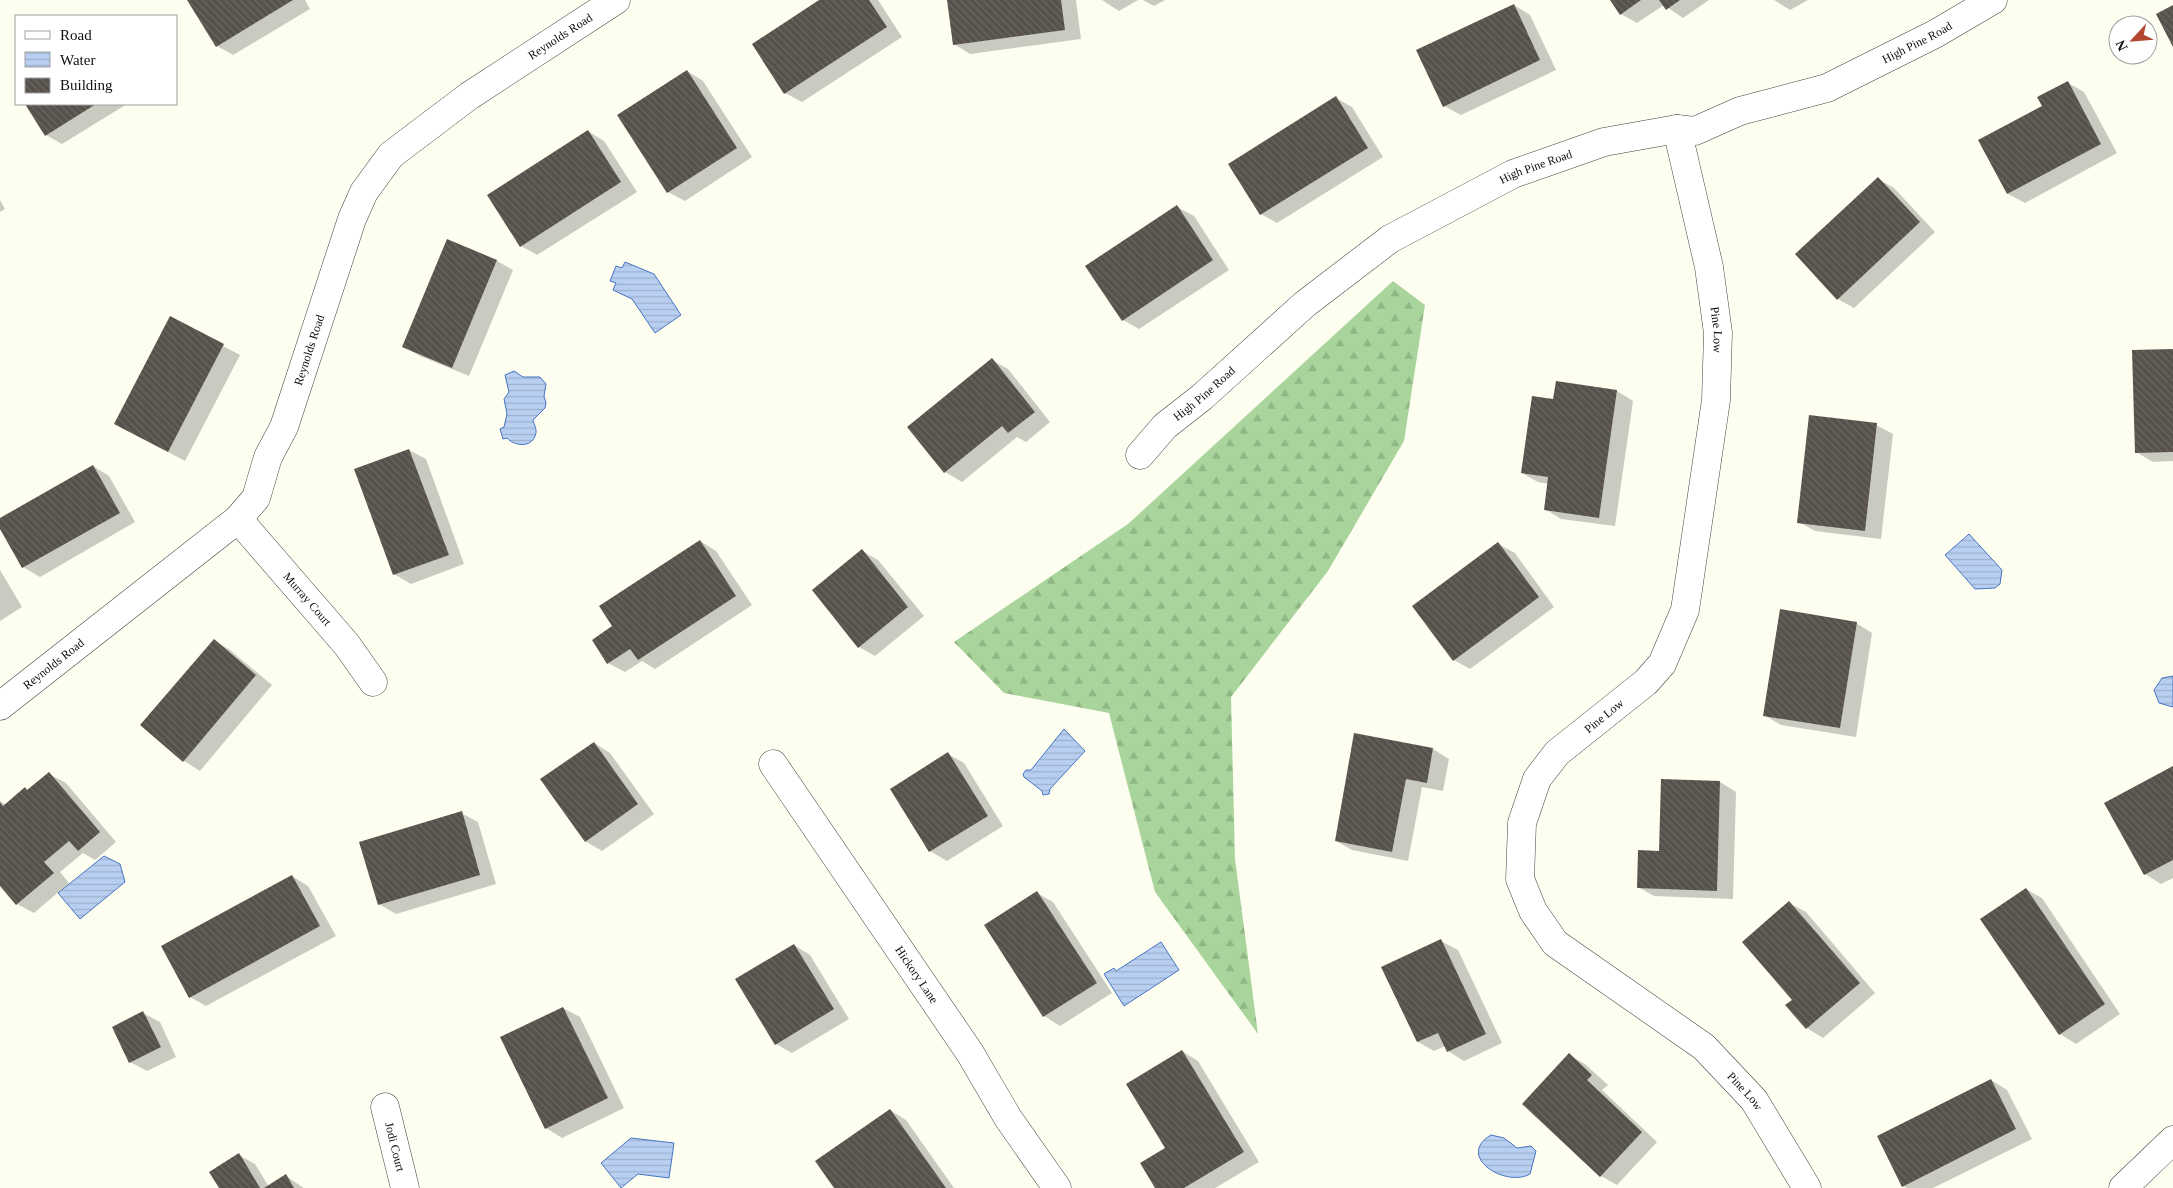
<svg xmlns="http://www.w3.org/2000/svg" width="2173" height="1188" viewBox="0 0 2173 1188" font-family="Georgia,serif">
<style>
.forest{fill:url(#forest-firs)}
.water{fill:url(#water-rules);stroke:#4574c3}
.shadow{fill:#0003}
.building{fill:url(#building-back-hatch)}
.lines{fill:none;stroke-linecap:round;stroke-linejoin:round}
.minor-casing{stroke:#414141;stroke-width:29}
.minor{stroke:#fff;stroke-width:28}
.labels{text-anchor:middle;stroke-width:5;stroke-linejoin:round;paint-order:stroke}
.street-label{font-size:12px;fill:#0e0e0e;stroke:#fff}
</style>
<defs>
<pattern id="forest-firs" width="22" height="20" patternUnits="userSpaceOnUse" patternTransform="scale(1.25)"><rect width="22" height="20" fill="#a9d59c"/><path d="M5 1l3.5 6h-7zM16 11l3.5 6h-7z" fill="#90b685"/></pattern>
<pattern id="water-rules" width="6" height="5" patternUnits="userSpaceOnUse" patternTransform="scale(1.25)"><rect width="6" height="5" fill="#b8cff1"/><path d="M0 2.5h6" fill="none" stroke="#9db1cd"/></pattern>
<pattern id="building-back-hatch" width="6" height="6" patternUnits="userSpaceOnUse" patternTransform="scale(1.25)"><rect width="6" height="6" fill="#56524b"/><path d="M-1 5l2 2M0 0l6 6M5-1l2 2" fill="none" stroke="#696661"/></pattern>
</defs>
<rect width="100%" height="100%" fill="#fdfef0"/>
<path class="forest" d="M1393,281L1425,305L1404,441L1328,571L1231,697L1235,859L1258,1034L1155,892L1109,713L1004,693L954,642L1128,524Z"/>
<g class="water">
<path d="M625,262L654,274L681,315L655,333L632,299L613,290L616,283L610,281L616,266L622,268Z"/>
<path d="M514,371L523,377H540L546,384L544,396L546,403L545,408L533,420C534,425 538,430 535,436C531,448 514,446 507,438L503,439L500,429L504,427L507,414L504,399L509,392L505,375Z"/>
<path d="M1969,534L2002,570L2000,584L1995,588L1975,589L1945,555Z"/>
<path d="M2173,676V707L2159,703L2154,690L2162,678Z"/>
<path d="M1064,729L1085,751L1050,789L1049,794L1043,795L1042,791L1024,777L1023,774L1026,770H1031Z"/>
<path d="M104,856L120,864L125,882L80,919L58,893Z"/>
<path d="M1161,942L1179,970L1124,1006L1104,974L1114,968L1116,971Z"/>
<path d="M1491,1135L1504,1138L1517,1148L1531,1146L1536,1151L1530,1174C1505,1188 1455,1156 1491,1135Z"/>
<path d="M631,1138L674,1143L669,1178L638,1174L621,1188L601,1163Z"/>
</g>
<g class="shadow">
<path d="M189,0H305L310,9L233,55L217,46Z"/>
<path d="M821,0H878L902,37L802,102L785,93Z"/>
<path d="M948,0H1076L1081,39L970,54L954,44Z"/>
<path d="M1102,0H1138L1119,11Z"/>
<path d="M1143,0H1165L1154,6Z"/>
<path d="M1611,0H1709L1683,18L1664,5L1637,23L1621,14Z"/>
<path d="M1774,0H1808L1790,10Z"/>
<path d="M1514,5L1530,15L1556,70L1461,115L1444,106Z"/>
<path d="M687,71L703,81L752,157L685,201L668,192Z"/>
<path d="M2068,83L2084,92L2117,153L2025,203L2008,194L1979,141L2043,106Z"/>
<path d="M1336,98L1352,107L1383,157L1277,223L1261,214Z"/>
<path d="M26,104H127L62,144L46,135Z"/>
<path d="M588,131L604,141L637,192L537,255L521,246Z"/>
<path d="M1878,179L1894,188L1935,232L1854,308L1838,299Z"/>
<path d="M0,200L5,209L0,212Z"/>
<path d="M1177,207L1194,216L1229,270L1139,329L1123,320Z"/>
<path d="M448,241L497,261L513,270L469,376L420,356L404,347Z"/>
<path d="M171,318L240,355L185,461L132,433Z"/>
<path d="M2173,350V461L2153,462L2136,452Z"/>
<path d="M992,360L1008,369L1050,422L1026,442L1017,437L962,482L945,472L909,427Z"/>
<path d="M1617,391L1633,401L1615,526L1561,519L1545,509L1549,484L1538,482L1522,473L1554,400Z"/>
<path d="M1876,425L1893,434L1881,539L1815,531L1799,522Z"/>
<path d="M409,450L426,459L464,564L411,584L394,574Z"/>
<path d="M93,466L109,476L135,522L40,577L23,567L0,526V519Z"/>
<path d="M700,541L716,551L752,605L655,669L642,661L625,672L608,663L614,627Z"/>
<path d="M1498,544L1515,553L1554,607L1470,669L1454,660Z"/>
<path d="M862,551L878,560L924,616L875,656L859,647Z"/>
<path d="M0,570L22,607L0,621Z"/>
<path d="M1856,623L1872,633L1856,737L1781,725L1764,715Z"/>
<path d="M214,640L230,650L272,685L200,771L184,761L142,725Z"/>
<path d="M594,743L610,753L654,814L602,851L585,841Z"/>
<path d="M1433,749L1449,759L1443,791L1422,787L1408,861L1352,850L1336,841Z"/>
<path d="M948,754L964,763L1003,826L947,861L930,851L892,789Z"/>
<path d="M2173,768V878L2161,884L2145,874Z"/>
<path d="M49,774L66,783L116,842L95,860L83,853L60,872L69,883L34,913L17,904L0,884V801L6,805L28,791Z"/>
<path d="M1720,782L1736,792L1733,899L1654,896L1638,887Z"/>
<path d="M461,813L478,822L496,884L396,914L379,904Z"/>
<path d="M292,876L308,886L336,936L206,1006L190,997Z"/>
<path d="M2026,889L2042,898L2120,1014L2076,1044L2060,1034Z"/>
<path d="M1037,893L1053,902L1112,993L1060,1026L1044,1016L986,925Z"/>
<path d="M1789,903L1806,912L1875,993L1823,1038L1807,1028L1787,1006L1793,1000Z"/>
<path d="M1441,941L1458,950L1502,1043L1464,1061L1448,1051L1445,1046L1434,1051L1418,1042Z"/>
<path d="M794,945L810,955L849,1019L792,1053L776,1044Z"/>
<path d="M563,1008L580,1017L624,1108L562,1138L546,1128Z"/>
<path d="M143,1013L160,1022L176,1057L147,1071L130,1062Z"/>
<path d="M1182,1051L1198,1061L1259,1162L1215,1188H1157L1166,1148Z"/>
<path d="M1569,1055L1585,1064L1608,1085L1602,1090L1657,1142L1617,1185L1601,1176Z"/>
<path d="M1991,1080L2007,1090L2032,1139L1933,1188H1907L1903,1186Z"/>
<path d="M890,1110L906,1120L954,1188H836Z"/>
<path d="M239,1155L255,1164L269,1187L286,1176L304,1188H220Z"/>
</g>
<g class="building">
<path d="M187,0H293L216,47Z"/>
<path d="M819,0H869L887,27L784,94L752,44Z"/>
<path d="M947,0H1061L1065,30L953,45Z"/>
<path d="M1610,0H1641L1620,15Z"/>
<path d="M1659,0H1680L1666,10Z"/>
<path d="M1514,4L1540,60L1443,107L1416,50Z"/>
<path d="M2173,5V47L2156,14Z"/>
<path d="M687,70L737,148L667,193L617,115Z"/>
<path d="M2068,81L2101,144L2007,194L1978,140L2042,106L2037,97Z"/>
<path d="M1336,96L1368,148L1260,215L1228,164Z"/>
<path d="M25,104H96L45,136Z"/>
<path d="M588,130L621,182L520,247L487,195Z"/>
<path d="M1878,177L1920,222L1837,300L1795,254Z"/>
<path d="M1177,205L1213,260L1122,321L1085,266Z"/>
<path d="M447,239L497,260L452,368L402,347Z"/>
<path d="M170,316L224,344L168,452L114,424Z"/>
<path d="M2173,349V452L2135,453L2132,350Z"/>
<path d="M992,358L1035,412L1008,433L1002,426L944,473L907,427Z"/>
<path d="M1556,381L1617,390L1599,518L1544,510L1548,477L1521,473L1532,396L1553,399Z"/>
<path d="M1809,415L1877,423L1865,531L1797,523Z"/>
<path d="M409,449L449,555L393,575L354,469Z"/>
<path d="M93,465L120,513L22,568L0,529V518Z"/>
<path d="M700,540L736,596L638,660L630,649L607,664L592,640L612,626L599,606Z"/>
<path d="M1498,542L1539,597L1453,661L1412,606Z"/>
<path d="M862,549L908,607L858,648L812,590Z"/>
<path d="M1780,609L1857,622L1840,728L1763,716Z"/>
<path d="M214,639L256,675L183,762L140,725Z"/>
<path d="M1354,733L1433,748L1427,783L1406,779L1392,852L1335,841Z"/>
<path d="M594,742L638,804L585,842L540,779Z"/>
<path d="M948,752L988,816L929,852L890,789Z"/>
<path d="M2173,766V860L2144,875L2104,803Z"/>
<path d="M49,772L100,832L78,851L69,841L44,862L54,873L16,905L0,886V802L3,806L25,787L27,790Z"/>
<path d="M1661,779L1720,781L1717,891L1637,888L1638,850L1659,851Z"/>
<path d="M462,811L480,875L378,905L359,842Z"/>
<path d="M292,875L320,926L189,998L161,946Z"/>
<path d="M2026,888L2105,1004L2059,1035L1980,919Z"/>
<path d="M1037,891L1097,983L1043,1017L984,925Z"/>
<path d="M1789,901L1860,983L1806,1029L1785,1005L1792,1000L1742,942Z"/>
<path d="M1441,939L1486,1034L1447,1052L1438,1033L1417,1042L1381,967Z"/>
<path d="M794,944L834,1009L775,1045L735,979Z"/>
<path d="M563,1007L608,1098L545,1129L500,1037Z"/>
<path d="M143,1011L161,1047L129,1063L112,1027Z"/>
<path d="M1182,1050L1244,1152L1184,1188H1155L1140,1163L1165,1148L1126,1084Z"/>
<path d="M1569,1053L1592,1075L1587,1080L1642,1132L1600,1177L1522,1104Z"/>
<path d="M1991,1079L2016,1129L1902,1187L1877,1136Z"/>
<path d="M890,1109L946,1188H834L815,1161Z"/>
<path d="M239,1153L260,1188H219L209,1172Z"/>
<path d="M286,1174L294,1188H264Z"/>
</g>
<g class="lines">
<defs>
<g id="minor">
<path id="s1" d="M1677,129L1709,267L1718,333L1716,400L1685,610L1662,664L1646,682L1557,753L1537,779L1522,823L1520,879L1533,911L1555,943L1704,1047L1754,1100L1807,1188"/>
<path id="s2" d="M1140,455L1165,426L1202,397L1305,304L1390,239L1513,174L1604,142L1677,129L1695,131L1740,111L1827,88L1935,34L1993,0"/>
<path id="s3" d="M238,519L347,645L373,682"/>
<path id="s4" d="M0,706L238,519L256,498L268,457L284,427L352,219L364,192L391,155L469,96L616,0"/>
<path id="s5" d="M773,764L970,1053L1008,1118L1057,1188"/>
<path id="s6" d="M385,1107L405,1188"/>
<path d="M2123,1188L2173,1140"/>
</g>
</defs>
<use href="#minor" class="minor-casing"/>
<use href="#minor" class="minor"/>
</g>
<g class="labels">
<g class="street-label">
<text dy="4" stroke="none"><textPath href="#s4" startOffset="908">Reynolds Road</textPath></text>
<text dy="4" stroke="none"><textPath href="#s2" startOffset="899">High Pine Road</textPath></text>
<text dy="4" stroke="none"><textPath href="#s2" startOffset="494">High Pine Road</textPath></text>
<text dy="4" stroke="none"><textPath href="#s1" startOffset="205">Pine Low</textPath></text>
<text dy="4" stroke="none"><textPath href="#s4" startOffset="488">Reynolds Road</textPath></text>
<text dy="4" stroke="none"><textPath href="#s2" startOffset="89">High Pine Road</textPath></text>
<text dy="4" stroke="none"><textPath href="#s3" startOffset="106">Murray Court</textPath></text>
<text dy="4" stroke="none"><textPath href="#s4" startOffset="68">Reynolds Road</textPath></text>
<text transform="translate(1604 716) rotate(-39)" y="4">Pine Low</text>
<text dy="4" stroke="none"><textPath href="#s5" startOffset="255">Hickory Lane</textPath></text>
<text dy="4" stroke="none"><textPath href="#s1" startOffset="1135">Pine Low</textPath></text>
<text dy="4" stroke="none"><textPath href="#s6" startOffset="41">Jodi Court</textPath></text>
</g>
</g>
<rect x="15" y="15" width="162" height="90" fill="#ffffff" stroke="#9f9f9f"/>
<rect x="25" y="31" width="25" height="8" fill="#ffffff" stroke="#9f9f9f"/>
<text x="60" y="40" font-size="15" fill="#0e0e0e">Road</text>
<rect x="25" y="52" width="25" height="15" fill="url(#water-rules)" stroke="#9f9f9f"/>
<text x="60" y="65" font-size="15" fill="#0e0e0e">Water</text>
<rect x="25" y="78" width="25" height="15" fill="url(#building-back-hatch)" stroke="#9f9f9f"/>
<text x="60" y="90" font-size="15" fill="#0e0e0e">Building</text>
<g transform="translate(2133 40) rotate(244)"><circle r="24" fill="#ffffff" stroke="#9f9f9f"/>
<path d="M0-4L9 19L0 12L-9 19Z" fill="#b34831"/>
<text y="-8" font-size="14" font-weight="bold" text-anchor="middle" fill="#0e0e0e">N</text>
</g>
</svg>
